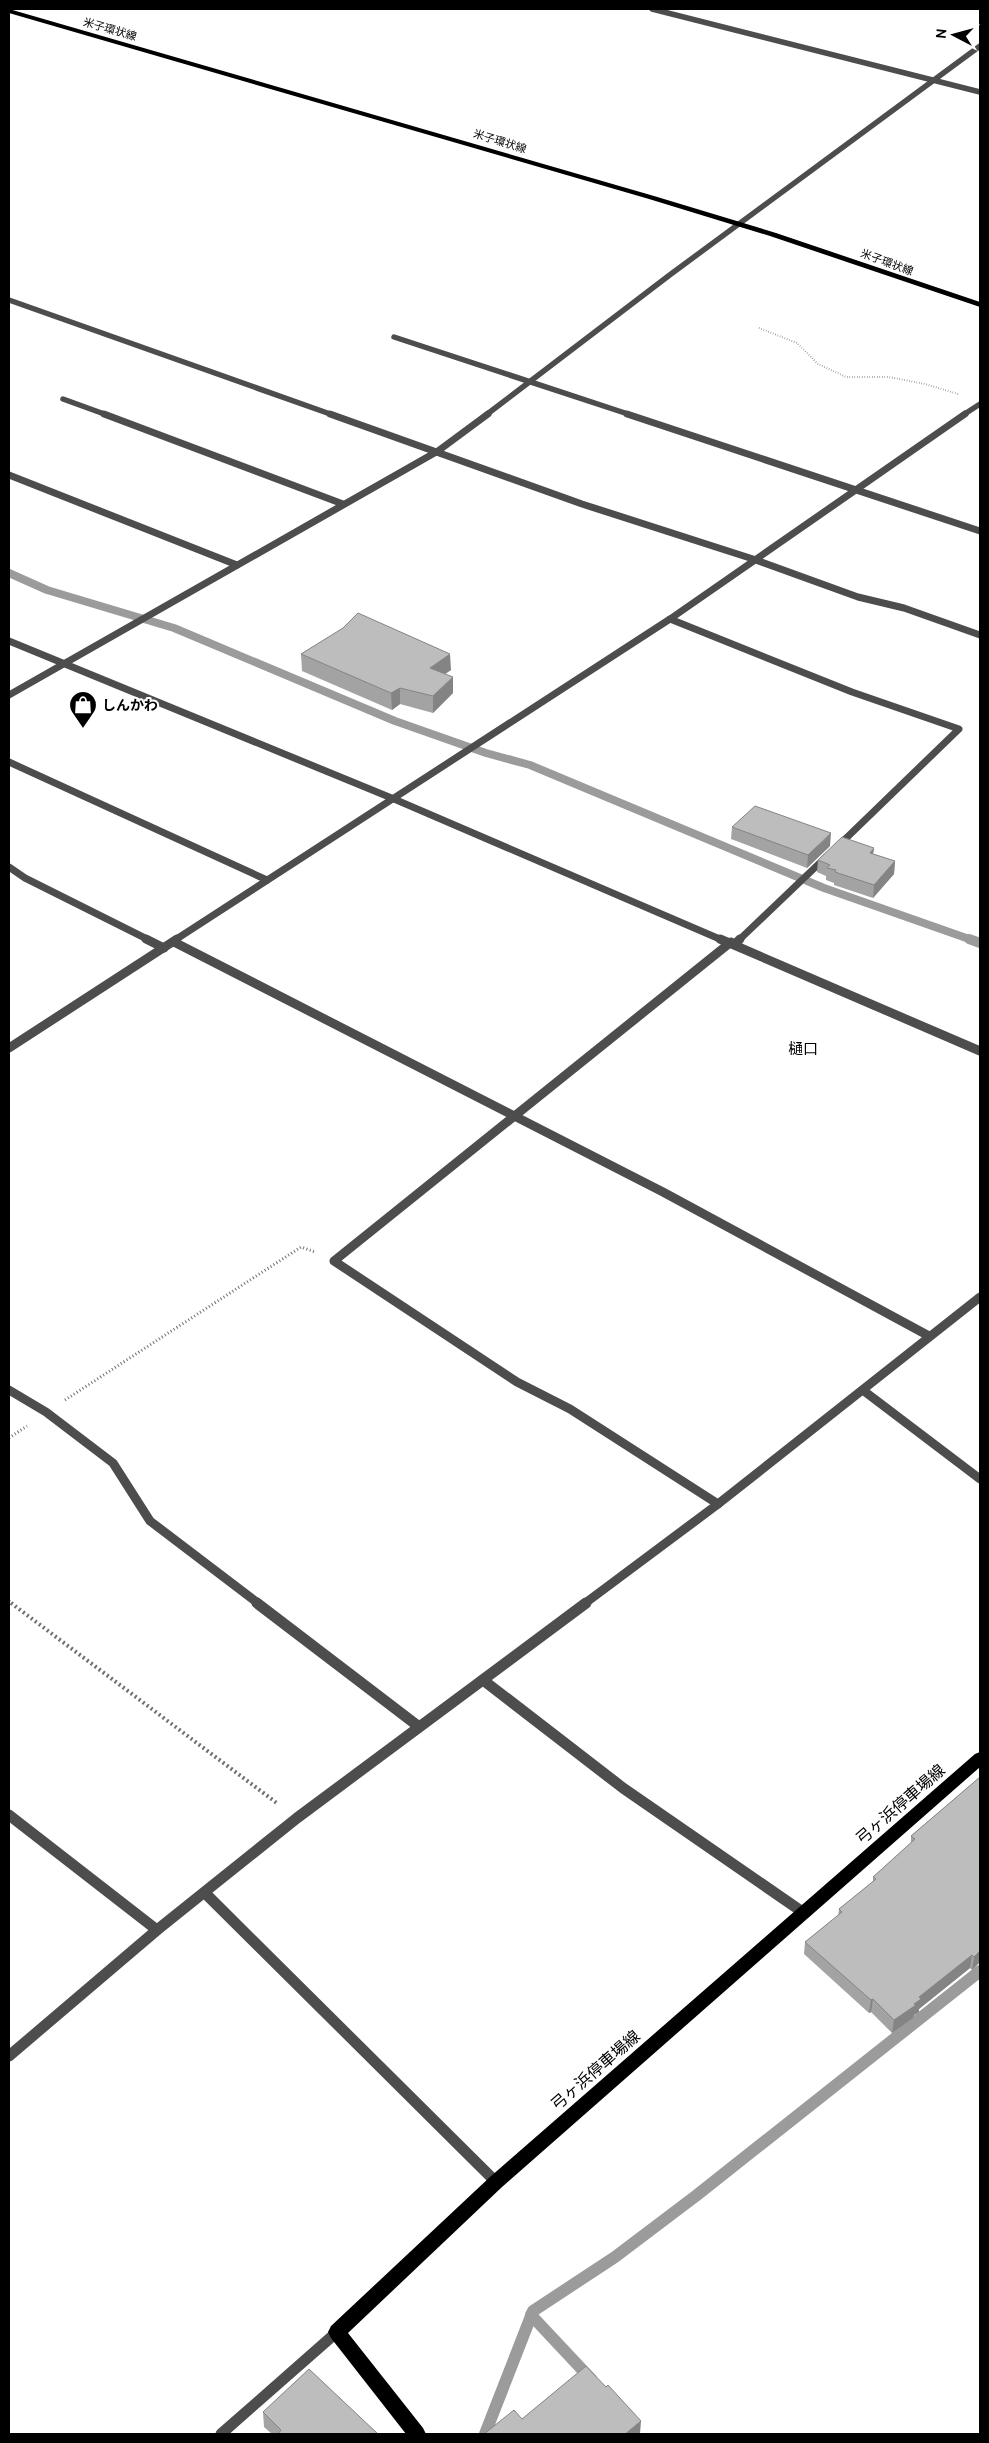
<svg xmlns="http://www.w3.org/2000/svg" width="989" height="2443" viewBox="0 0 989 2443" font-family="Cabin,'Noto Sans JP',sans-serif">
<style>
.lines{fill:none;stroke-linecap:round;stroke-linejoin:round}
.stream-far2{stroke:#9b9b9b;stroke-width:8}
.stream-far1{stroke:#9b9b9b;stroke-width:10}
.stream{stroke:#9b9b9b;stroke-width:12}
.path-far2{stroke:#6f6f6f;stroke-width:2;stroke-dasharray:0.5 2;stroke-linecap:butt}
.path-far1{stroke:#6f6f6f;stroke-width:3;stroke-dasharray:1 2.5;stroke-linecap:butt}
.path{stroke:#6f6f6f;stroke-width:4;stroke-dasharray:2 3;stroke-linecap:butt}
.minor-far3{stroke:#4d4d4d;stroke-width:5.5}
.minor-far2{stroke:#4d4d4d;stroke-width:7}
.minor-far1{stroke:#4d4d4d;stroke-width:9}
.minor{stroke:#4d4d4d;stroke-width:11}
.major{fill:#000;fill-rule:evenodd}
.wall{fill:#a3a3a3}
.shaded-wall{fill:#848484}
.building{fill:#bdbdbd;stroke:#848484}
.labels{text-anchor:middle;stroke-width:4;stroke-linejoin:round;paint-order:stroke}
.far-street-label{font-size:11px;fill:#000;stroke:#fff}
.poi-label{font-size:14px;font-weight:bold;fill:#000;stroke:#fff;text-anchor:start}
.neighbourhood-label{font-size:15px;fill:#000;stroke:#fff}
.near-street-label{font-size:16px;fill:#000;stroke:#fff}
</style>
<rect width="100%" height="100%" fill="#fff"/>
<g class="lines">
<path class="stream-far2" d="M9,573L47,590L174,628L395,721L486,753L530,765L824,888L972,940"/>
<path class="stream-far1" d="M969,939L980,943"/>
<g class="stream">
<path d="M531,2315L591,2379"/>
<path d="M485,2434L533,2311L615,2257L697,2195L980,1971"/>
</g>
<path class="path-far2" d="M759,328L797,343L818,364L846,377H889L925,384L958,394"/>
<g class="path-far1">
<path d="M65,1400L301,1247L315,1252"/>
<path d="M9,1438L27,1426"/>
<path d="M9,1601L13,1604"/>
</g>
<path class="path" d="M11,1603L278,1804"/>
<g class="minor-far3">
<path d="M652,9L980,92"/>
<path d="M9,300L333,415"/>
<path d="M394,337L631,415"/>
<path d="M63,399L107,415"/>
<path d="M486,415L671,274L980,46"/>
<path d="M963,415L980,404"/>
</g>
<g class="minor-far2">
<path d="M104,414L343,504"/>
<path d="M330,414L582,504L753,559L858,597L904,608L980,635"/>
<path d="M627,414L980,531"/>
<path d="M9,475L237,565"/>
<path d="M670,619L852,692L959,729L837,847"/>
<path d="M9,641L394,799L722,940"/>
<path d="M9,695L438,451L488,414"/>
<path d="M9,762L267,880"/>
<path d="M9,867L25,878L149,940"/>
<path d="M175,940L670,619L965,414"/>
<path d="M739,940L826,857"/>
</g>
<g class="minor-far1">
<path d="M146,939L164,948"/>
<path d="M720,939L980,1051"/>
<path d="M174,942L663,1192L929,1336"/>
<path d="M735,944L740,939"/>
<path d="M9,1048L177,939"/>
<path d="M9,1390L46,1412L113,1463L150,1521L259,1604"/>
<path d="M864,1391L980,1479"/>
<path d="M718,1504L570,1409L517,1382L334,1261L731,942"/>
<path d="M584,1604L718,1504L980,1297"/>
</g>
<g class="minor">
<path d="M257,1603L418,1726"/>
<path d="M483,1680L623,1788L804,1913"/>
<path d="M9,1815L157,1930"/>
<path d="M205,1893L496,2182"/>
<path d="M9,2056L157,1930L297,1818L586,1603"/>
<path d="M221,2434L337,2332"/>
</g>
<g class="major">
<path d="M9,9L654,196L776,233L980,302V307L770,236L649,199L9,13Z"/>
<path d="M980,1752V1767L502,2187L348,2333L423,2428L426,2434H406L331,2338L328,2332L331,2326L490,2177L975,1754Z"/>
</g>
</g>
<g class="wall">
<path d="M301,654L451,670L445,674L453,693L433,713L400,704L392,710L302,671Z"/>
<path d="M732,827L830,846L807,868L731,839Z"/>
<path d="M874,848L873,854L895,861L894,874L873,898L834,885V883L826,880V876L817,872L818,860Z"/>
<path d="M980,1777V1962L972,1970L970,1968L919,2009V2012L914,2015L913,2018L892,2033L871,2012L869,2013L804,1954L805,1942L838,1916L839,1909L873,1882V1877L911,1843V1836Z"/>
<path d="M263,2412L378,2434H272L264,2427Z"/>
</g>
<g class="shaded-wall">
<path d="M450,654L451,670L430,684V668Z"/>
<path d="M453,677V693L433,713V696Z"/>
<path d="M400,688V704L392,710L391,693Z"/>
<path d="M831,833L830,846L807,868L808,855Z"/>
<path d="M874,848L872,860L870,853Z"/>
<path d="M895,861L894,874L873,898L874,885Z"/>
<path d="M980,1951V1962L972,1970L974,1957Z"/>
<path d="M972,1955L970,1968L919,2009V2012L914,2015L913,2018L892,2033L894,2020L914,2004L919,1997Z"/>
<path d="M873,1999L871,2012L869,2013L871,2000Z"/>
<path d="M641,2421L640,2434H625Z"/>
</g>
<g class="building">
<path d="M358,613L450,654L430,668L453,677L433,696L400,688L391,693L301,654L343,628Z"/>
<path d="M755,806L831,833L808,855L732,827Z"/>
<path d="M842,837L874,848L870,853L895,861L874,885L835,872L836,870L827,868L830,865L818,860Z"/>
<path d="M980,1777V1951L974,1957L972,1955L919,1997L921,1999L914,2004L916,2005L894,2020L873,1999L871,2000L805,1942L842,1912L839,1909L876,1879L873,1877L915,1839L911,1836Z"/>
<path d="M586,2366L606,2387L608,2385L641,2421L625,2434H484L514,2410L522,2419Z"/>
<path d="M309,2369L378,2434H278L281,2430L263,2412Z"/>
</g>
<defs>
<symbol id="shop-pin" viewBox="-11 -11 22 30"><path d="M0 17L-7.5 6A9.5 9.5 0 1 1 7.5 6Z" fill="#000" stroke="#fff"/><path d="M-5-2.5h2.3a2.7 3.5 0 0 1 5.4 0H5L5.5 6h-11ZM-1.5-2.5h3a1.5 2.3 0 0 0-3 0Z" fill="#fff"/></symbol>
</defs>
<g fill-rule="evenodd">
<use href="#shop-pin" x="67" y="689" width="32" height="43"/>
</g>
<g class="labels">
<g class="far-street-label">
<text transform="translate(110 29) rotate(16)" y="4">米子環状線</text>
<text transform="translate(500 141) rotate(17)" y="4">米子環状線</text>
<text transform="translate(887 262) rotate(20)" y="4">米子環状線</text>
</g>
<g class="poi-label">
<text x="102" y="710">しんかわ</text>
</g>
<g class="neighbourhood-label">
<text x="803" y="1054">樋口</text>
</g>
<g class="near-street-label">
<text transform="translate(900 1804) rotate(-41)" y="6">弓ヶ浜停車場線</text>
<text transform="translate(595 2070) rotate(-41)" y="6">弓ヶ浜停車場線</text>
</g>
</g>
<rect width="989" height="2443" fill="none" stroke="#000000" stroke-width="20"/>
<g transform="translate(954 35) rotate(276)" stroke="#ffffff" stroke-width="4" paint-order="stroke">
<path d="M0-4L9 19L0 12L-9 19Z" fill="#000000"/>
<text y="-8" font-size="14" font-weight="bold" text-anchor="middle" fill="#000000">N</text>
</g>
</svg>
